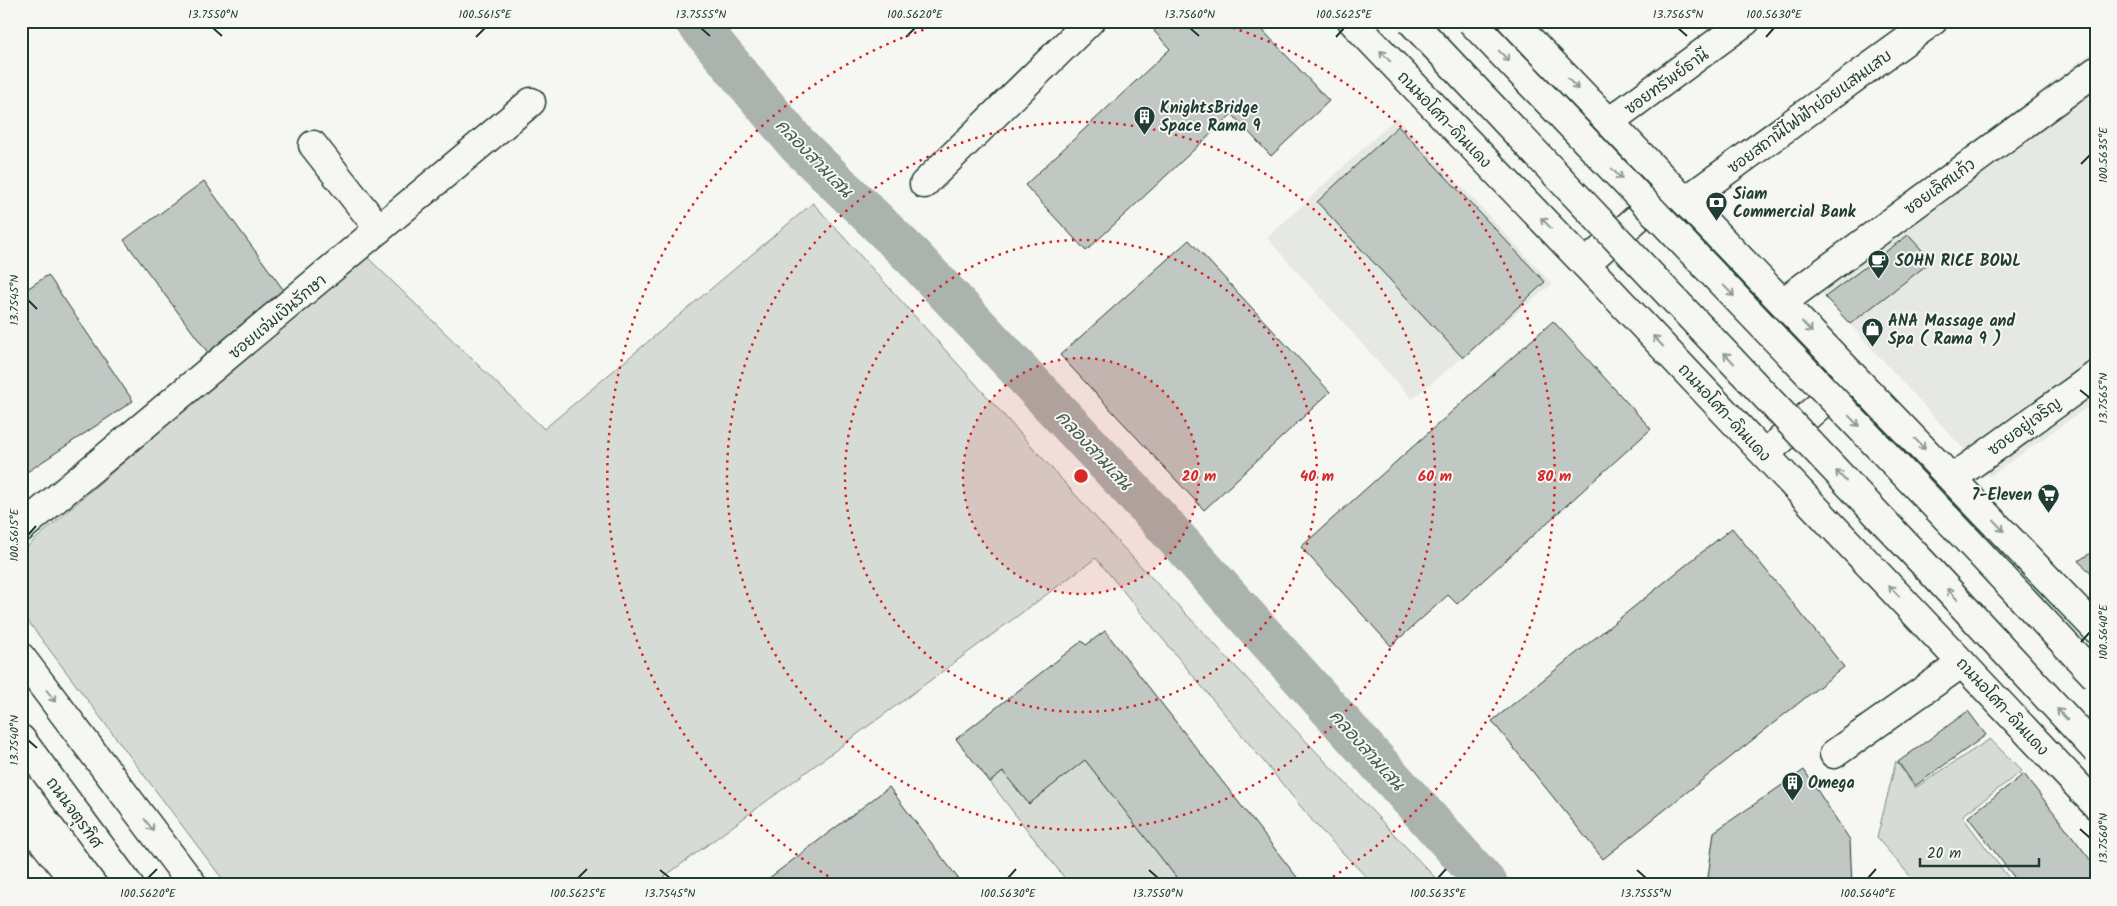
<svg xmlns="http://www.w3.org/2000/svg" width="2117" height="906" viewBox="0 0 2117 906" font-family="Kalam,'Playpen Sans Thai',sans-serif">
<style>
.built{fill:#e6e8e4}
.green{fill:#d6dbd6;stroke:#7a8c85}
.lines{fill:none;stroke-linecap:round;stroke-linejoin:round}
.canal{stroke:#aab3ae;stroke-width:41}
.building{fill:#c1c8c3;stroke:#1f3d34}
.minor-casing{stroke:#1f3d34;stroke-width:31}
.major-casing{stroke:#1f3d34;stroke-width:31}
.highway-casing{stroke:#1f3d34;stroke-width:31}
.minor{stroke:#f6f6f2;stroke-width:28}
.major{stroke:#f6f6f2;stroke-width:28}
.highway{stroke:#f6f6f2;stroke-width:28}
.major-bridge-casing{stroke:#1f3d34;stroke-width:31;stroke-linecap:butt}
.major-bridge{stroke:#f6f6f2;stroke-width:28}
.oneway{stroke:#8a9a93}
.ticks{fill:none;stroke:#1f3d34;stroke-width:2}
.ring{fill:none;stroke:#d62828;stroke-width:2.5;stroke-dasharray:2.5 5}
.labels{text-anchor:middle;stroke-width:4;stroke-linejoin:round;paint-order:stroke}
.street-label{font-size:16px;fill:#1f3d34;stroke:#f6f6f2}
.poi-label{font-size:16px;font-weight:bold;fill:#1f3d34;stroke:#f6f6f2;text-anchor:start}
.water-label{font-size:18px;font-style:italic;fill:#425a52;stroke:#f6f6f2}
.centre{fill:#d62828;stroke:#f6f6f2;stroke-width:2.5}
.ring-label{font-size:15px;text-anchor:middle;font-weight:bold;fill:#d62828;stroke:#f6f6f2;stroke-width:4;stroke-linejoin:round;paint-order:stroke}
.neatline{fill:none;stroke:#1f3d34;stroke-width:2}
.ticks-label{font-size:12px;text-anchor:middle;fill:#1f3d34}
</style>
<rect width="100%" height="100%" fill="#f6f6f2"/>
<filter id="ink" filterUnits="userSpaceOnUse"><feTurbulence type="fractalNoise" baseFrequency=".02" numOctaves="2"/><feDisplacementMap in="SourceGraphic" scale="10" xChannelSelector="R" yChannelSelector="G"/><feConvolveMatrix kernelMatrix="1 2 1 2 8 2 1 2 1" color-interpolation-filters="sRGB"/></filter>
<g filter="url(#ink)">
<g class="built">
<path d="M2096,49V401L1989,477L1803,273Z"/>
<path d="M1397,117L1552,284L1412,399L1267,238Z"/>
</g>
<g class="green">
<path d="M813,203L1117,541L1442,885H1374L1316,825L1096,558L653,885H227L21,612V552L363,253L544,429Z"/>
<path d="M1069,720L1202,885H1070L990,782Z"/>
<path d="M1990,739L2022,771L1962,816L2014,885H1918L1877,838L1896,761L1915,788Z"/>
</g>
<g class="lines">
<path class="canal" d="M695,21L797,144L913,257L1158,518L1488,885"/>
</g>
<g class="building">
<path d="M1164,21H1254L1329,101L1271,156L1232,114L1086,251L1025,185L1170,49L1154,31Z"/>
<path d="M1398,126L1545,282L1463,358L1317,202Z"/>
<path d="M204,181L288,296L209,354L124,240Z"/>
<path d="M1908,235L1932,261L1850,324L1825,297Z"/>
<path d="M1189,240L1330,392L1204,510L1060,355Z"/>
<path d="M48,275L133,401L21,476V293Z"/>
<path d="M1553,321L1651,429L1457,604L1448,595L1391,646L1301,547Z"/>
<path d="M1732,528L1844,667L1603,859L1492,721Z"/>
<path d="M2096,550V577L2078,561Z"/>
<path d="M1105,631L1303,885H1171L1169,882L1176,877L1085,760L1029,804L1003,772L990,782L956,739L1082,641L1086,645Z"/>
<path d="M1968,711L1986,735L1915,786L1898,762Z"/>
<path d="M1804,770L1850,840L1852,885H1707L1714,832Z"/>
<path d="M2024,774L2096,867V885H2020L1968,817Z"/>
<path d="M889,787L963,885H760Z"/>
</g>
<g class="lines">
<defs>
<g id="minor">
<path d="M1609,122L1746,21"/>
<path d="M313,145L379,229"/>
<path d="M924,184L1090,21"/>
<path d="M1685,201L1933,21"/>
<path d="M1783,302L2096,71"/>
<path d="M1953,478L2096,375"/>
<path d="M21,528L531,102"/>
<path d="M1834,754L1962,663"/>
</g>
<g id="major">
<path d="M1352,21L1585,264L2096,805"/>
<path d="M1512,21L2096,629"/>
<path d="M1585,264L1667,192"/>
<path d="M1765,454L1848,380"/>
<path d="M21,657L193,885"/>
<path d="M21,739L129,885"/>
</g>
<path id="highway" d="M21,861L40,885"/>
</defs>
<use href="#minor" class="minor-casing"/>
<use href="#major" class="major-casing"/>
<use href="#highway" class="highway-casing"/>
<use href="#minor" class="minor"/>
<use href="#major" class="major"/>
<use href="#highway" class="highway"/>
<defs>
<g id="major-bridge">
<path d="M1411,21L1924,564L2096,750"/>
<path d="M1471,21L1960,532L2096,677"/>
</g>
</defs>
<use href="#major-bridge" class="major-bridge-casing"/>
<use href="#major-bridge" class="major-bridge"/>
</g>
<defs><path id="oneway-shaft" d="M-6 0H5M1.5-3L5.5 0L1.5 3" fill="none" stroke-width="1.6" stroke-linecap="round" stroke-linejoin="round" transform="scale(1.25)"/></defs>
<g class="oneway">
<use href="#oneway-shaft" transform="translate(1385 56) rotate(-134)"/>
<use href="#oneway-shaft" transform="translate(1504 56) rotate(46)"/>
<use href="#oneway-shaft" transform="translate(1573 84) rotate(46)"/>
<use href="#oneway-shaft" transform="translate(1617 174) rotate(46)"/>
<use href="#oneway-shaft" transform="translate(1546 223) rotate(-134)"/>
<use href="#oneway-shaft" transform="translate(1729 291) rotate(46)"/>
<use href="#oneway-shaft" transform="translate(1807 327) rotate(47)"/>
<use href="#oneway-shaft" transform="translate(1658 341) rotate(-133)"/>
<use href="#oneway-shaft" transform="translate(1729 358) rotate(-133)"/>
<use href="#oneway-shaft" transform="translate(1854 421) rotate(46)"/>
<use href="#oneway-shaft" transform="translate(1920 444) rotate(46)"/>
<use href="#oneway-shaft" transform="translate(1841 476) rotate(-133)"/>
<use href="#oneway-shaft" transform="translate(1999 526) rotate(47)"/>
<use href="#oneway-shaft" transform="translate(1894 591) rotate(-133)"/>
<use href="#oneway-shaft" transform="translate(1952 594) rotate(-133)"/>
<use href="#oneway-shaft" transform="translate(51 696) rotate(53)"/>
<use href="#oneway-shaft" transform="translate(2062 714) rotate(-133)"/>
<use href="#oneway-shaft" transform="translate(149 825) rotate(53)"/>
</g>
</g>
<path class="ticks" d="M213,28L222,36M701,28L710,36M1190,28L1199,36M1678,28L1687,36M476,37L485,28M906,37L915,28M1336,37L1344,28M1766,37L1774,28M2081,164L2090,155M28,300L37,309M2080,390L2090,398M28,535L36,526M2081,642L2090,632M28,740L37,748M2080,829L2090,838M660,870L670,878M1149,870L1158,878M1637,870L1646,878M148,878L157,869M578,878L587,869M1008,878L1016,869M1438,878L1446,869M1868,878L1876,869"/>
<circle cx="1081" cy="476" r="118" fill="#d62828" fill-opacity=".12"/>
<g class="ring">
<circle cx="1081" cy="476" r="118"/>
<circle cx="1081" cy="476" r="236"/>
<circle cx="1081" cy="476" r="354"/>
<path d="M841 884A473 473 0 0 1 951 21M1211 21A473 473 0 0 1 1321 884"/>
</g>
<defs>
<symbol id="building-pin" viewBox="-11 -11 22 30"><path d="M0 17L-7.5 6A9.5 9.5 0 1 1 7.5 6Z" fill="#1f3d34" stroke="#f6f6f2"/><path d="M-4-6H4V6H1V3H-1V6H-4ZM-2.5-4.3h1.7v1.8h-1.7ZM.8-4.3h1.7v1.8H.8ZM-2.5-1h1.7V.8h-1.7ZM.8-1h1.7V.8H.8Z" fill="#fff"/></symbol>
<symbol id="bank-pin" viewBox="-11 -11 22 30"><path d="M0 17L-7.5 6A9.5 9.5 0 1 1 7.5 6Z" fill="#1f3d34" stroke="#f6f6f2"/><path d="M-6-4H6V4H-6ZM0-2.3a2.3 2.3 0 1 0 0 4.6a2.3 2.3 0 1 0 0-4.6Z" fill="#fff"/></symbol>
<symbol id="cafe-pin" viewBox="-11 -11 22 30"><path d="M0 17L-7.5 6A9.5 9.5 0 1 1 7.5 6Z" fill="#1f3d34" stroke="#f6f6f2"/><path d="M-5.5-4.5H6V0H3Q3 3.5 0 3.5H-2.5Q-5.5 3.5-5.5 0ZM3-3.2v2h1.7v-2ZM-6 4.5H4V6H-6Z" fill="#fff"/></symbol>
<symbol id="shop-pin" viewBox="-11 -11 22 30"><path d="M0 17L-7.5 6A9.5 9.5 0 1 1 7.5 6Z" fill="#1f3d34" stroke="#f6f6f2"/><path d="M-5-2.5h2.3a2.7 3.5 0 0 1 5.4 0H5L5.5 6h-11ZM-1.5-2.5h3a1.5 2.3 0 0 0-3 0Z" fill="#fff"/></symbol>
<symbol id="supermarket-pin" viewBox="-11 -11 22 30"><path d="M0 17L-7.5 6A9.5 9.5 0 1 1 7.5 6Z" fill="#1f3d34" stroke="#f6f6f2"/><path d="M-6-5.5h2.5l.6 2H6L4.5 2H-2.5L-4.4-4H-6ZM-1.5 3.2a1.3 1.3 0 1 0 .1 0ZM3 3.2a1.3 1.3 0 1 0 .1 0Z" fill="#fff"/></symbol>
</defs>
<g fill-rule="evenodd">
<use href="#building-pin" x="1132" y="104" width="25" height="34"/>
<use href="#bank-pin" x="1704" y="190" width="25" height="34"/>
<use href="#cafe-pin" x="1866" y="248" width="25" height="34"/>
<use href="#shop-pin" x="1860" y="316" width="25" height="34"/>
<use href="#supermarket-pin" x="2036" y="482" width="25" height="34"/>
<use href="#building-pin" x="1780" y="770" width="25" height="34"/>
</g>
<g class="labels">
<g class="street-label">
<text transform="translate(1666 81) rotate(-36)" y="6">ซอยทรัพย์ธานี</text>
<text transform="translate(1809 111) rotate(-36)" y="6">ซอยสถานีไฟฟ้าย่อยแสนแสบ</text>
<text transform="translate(1445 119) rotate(46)" y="6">ถนนอโศก-ดินแดง</text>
<text transform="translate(1939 186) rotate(-36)" y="6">ซอยเลิศแก้ว</text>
<text transform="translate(277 316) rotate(-40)" y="6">ซอยแจ่มเงินรักษา</text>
<text transform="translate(1725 412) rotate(47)" y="6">ถนนอโศก-ดินแดง</text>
<text transform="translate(2024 426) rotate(-36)" y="6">ซอยอยู่เจริญ</text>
<text transform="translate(2003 706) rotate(47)" y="6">ถนนอโศก-ดินแดง</text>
<text transform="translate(75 812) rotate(54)" y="6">ถนนจตุรทิศ</text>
</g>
<g class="poi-label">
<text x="1160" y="113">KnightsBridge<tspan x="1160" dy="18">Space Rama 9</tspan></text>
<text x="1733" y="199">Siam<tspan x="1733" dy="18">Commercial Bank</tspan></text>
<text x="1895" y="266">SOHN RICE BOWL</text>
<text x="1888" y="326">ANA Massage and<tspan x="1888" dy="18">Spa ( Rama 9 )</tspan></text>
<text x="2032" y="500" text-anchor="end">7-Eleven</text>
<text x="1808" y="788">Omega</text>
</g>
<g class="water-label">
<text transform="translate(814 158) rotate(46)" y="6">คลองสามเสน</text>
<text transform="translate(1094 450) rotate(47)" y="6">คลองสามเสน</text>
<text transform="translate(1367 750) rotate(48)" y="6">คลองสามเสน</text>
</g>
</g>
<circle cx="1081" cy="476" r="8" class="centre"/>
<g class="ring-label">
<text x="1199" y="481">20 m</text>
<text x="1317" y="481">40 m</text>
<text x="1435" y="481">60 m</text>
<text x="1554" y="481">80 m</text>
</g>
<rect width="2117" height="906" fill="none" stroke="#f6f6f2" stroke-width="55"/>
<path d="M1920 858v8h119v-8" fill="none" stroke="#1f3d34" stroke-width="2.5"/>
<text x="1927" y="858" font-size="15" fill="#1f3d34" stroke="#f6f6f2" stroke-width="4" paint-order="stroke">20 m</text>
<rect x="28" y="28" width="2062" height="850" class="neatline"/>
<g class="ticks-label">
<text x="213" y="18">13.7550°N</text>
<text x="485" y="18">100.5615°E</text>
<text x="701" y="18">13.7555°N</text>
<text x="915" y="18">100.5620°E</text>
<text x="1190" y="18">13.7560°N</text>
<text x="1344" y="18">100.5625°E</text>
<text x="1678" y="18">13.7565°N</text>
<text x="1774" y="18">100.5630°E</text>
<text transform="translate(2103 155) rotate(-90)" y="4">100.5635°E</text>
<text transform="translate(14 300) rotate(-90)" y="4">13.7545°N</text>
<text transform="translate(2103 398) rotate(-90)" y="4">13.7565°N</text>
<text transform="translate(14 535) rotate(-90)" y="4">100.5615°E</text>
<text transform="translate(2103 632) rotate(-90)" y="4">100.5640°E</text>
<text transform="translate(14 740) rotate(-90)" y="4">13.7540°N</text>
<text transform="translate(2103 838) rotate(-90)" y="4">13.7560°N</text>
<text x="148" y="897">100.5620°E</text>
<text x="578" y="897">100.5625°E</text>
<text x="670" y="897">13.7545°N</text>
<text x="1008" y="897">100.5630°E</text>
<text x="1158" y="897">13.7550°N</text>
<text x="1438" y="897">100.5635°E</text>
<text x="1646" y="897">13.7555°N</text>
<text x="1868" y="897">100.5640°E</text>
</g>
</svg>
